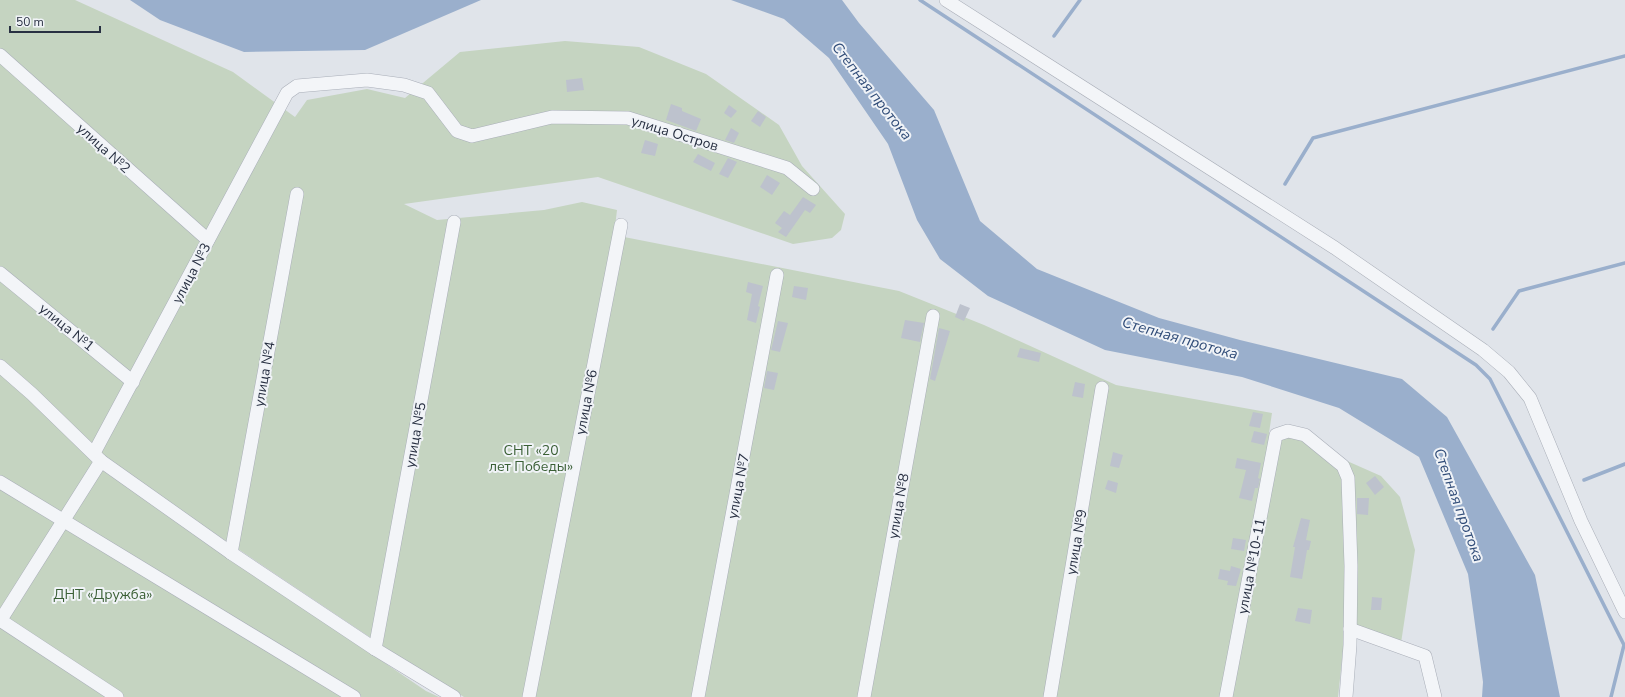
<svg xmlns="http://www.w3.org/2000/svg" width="1625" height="697" viewBox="0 0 1625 697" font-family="'Nunito Sans',sans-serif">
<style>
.green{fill:#c5d4c1}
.water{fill:#9aafcc}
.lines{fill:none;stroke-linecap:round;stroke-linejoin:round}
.stream{stroke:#9aafcc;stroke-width:3.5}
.building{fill:#bdc2cd}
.minor-casing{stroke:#a9aeb8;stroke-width:14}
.minor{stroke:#f3f5f8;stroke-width:13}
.labels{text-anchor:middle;stroke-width:4;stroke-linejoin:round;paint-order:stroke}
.street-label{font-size:14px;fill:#283042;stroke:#f0f3f7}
.park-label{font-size:14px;fill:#3a5f35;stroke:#f0f3f7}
.water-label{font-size:15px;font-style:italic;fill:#304c78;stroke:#f0f3f7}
</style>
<rect width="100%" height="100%" fill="#e0e4ea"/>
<g class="green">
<path d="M0,0H75L233,72L295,117L307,100L367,89L405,98L460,52L565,41L639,47L706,74L779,125L802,166L845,214L841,230L832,238L793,244L598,177L404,204L437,220L544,210L582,202L617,210L614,235L899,291L984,325L1116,385L1272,413L1269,433L1286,434L1381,476L1400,497L1415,550L1401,643L1345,632L1338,697H464L410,664L117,468L0,360Z"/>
<path d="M0,368L51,414L108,474L426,691L439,697H0Z"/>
</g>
<g class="water">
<path d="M130,0H481L365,50L244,52L160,20Z"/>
<path d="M731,0H842L859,23L934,110L980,221L1037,269L1159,318L1240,340L1402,379L1447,417L1535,575L1560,697H1482L1483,682L1468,574L1419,457L1339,408L1242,377L1105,350L988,296L940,259L917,220L888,144L829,58L784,19Z"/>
</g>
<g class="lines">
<g class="stream">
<path d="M920,0L1476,365L1490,379L1624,645L1611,697"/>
<path d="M1054,36L1080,0"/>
<path d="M1285,184L1313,138L1625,56"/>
<path d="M1493,329L1519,291L1625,263"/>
<path d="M1584,480L1625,464"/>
</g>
</g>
<g class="building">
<path d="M582,78L584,90L567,92L566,80Z"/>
<path d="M671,104L682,108V111L701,119L696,131L666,120Z"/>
<path d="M729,105L737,111L731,118L724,113Z"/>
<path d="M758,111L766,117L760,127L751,121Z"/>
<path d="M731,128L739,133L734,143L725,140Z"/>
<path d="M645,140L658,144L655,156L641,153Z"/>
<path d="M698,154L715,163L711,171L693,162Z"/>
<path d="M728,158L737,162L728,178L719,174Z"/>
<path d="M767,175L780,183L772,195L760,187Z"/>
<path d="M803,197L816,205L810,213L805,210L786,237L778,232L782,228L775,223L784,211L790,215Z"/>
<path d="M748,282L763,286L758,306L760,307L756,323L747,320L752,294L746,292Z"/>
<path d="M794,286L808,288L806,300L792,297Z"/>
<path d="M960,304L970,308L964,321L955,317Z"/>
<path d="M905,320L924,323L920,342L901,338Z"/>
<path d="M778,321L788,323L780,352L771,350Z"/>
<path d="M939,328L950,331L935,381L930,379Z"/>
<path d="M1020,348L1041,353L1039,362L1017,357Z"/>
<path d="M767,371L778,373L774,390L764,388Z"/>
<path d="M1075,382L1085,384L1083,398L1072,396Z"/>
<path d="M1253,412L1263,414L1260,428L1249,426Z"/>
<path d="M1254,431L1267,434L1264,445L1251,442Z"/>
<path d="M1113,452L1123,455L1119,468L1110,466Z"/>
<path d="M1237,458L1261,463L1258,478L1260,479L1258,488H1255L1252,501L1239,498L1246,470L1235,468Z"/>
<path d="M1375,476L1384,487L1375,495L1366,483Z"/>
<path d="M1108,480L1118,483L1116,493L1105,489Z"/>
<path d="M1357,498H1369L1368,515L1357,514Z"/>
<path d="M1301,518L1310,520L1306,540L1311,541L1309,550H1307L1302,579L1290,577L1295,547H1293Z"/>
<path d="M1233,538L1246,540L1244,551L1231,549Z"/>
<path d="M1231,566L1241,569L1236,586L1227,585L1228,581L1218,579L1220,569L1230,571Z"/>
<path d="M1372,597L1382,598L1381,610H1371Z"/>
<path d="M1298,608L1312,610L1310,624L1295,621Z"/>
</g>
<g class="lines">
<defs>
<g id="minor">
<path d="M946,0L1335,248L1483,350L1509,372L1530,398L1581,521L1625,612"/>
<path d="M0,55L208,240"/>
<path d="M0,273L133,382"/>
<path d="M0,366L32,394L101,461L231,553L375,649L454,697"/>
<path d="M94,453L287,93L297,86L367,80L404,85L428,93L457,131L472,136L552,117L628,118L787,168L813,189"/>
<path d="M0,482L354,697"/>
<path d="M231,553L297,194"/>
<path d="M0,620L117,697"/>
<path d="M0,621L101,461"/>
<path d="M1350,629L1425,656L1435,697"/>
<path d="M375,649L454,222"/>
<path d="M529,697L621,225"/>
<path d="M698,697L777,275"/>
<path d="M864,697L933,316"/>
<path d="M1050,697L1102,388"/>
<path d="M1226,697L1276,435L1288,431L1305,435L1343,466L1348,478L1351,566L1350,645L1346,697"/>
</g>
</defs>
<use href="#minor" class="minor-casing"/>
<use href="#minor" class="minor"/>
</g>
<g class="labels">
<g class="street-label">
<text transform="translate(675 133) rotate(17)" y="5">улица Остров</text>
<text transform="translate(104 148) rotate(42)" y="5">улица №2</text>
<text transform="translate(191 273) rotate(-62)" y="5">улица №3</text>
<text transform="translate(67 327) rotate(39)" y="5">улица №1</text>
<text transform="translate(264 374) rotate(-80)" y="5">улица №4</text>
<text transform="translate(586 402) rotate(-79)" y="5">улица №6</text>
<text transform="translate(415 435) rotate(-80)" y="5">улица №5</text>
<text transform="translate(738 486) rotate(-79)" y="5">улица №7</text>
<text transform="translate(898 506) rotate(-80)" y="5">улица №8</text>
<text transform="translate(1076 542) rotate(-80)" y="5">улица №9</text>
<text transform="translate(1251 566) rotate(-79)" y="5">улица №10-11</text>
</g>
<g class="park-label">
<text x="531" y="455">СНТ «20<tspan x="531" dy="16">лет Победы»</tspan></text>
<text x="103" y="599">ДНТ «Дружба»</text>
</g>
<g class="water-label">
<text transform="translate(872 91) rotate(52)" y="5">Степная протока</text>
<text transform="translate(1180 338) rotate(16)" y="5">Степная протока</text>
<text transform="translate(1459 505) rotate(70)" y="5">Степная протока</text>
</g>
</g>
<path d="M10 26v6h90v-6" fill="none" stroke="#283042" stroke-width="2"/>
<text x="16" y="26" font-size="12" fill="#283042" stroke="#f0f3f7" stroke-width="3" paint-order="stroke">50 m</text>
</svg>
